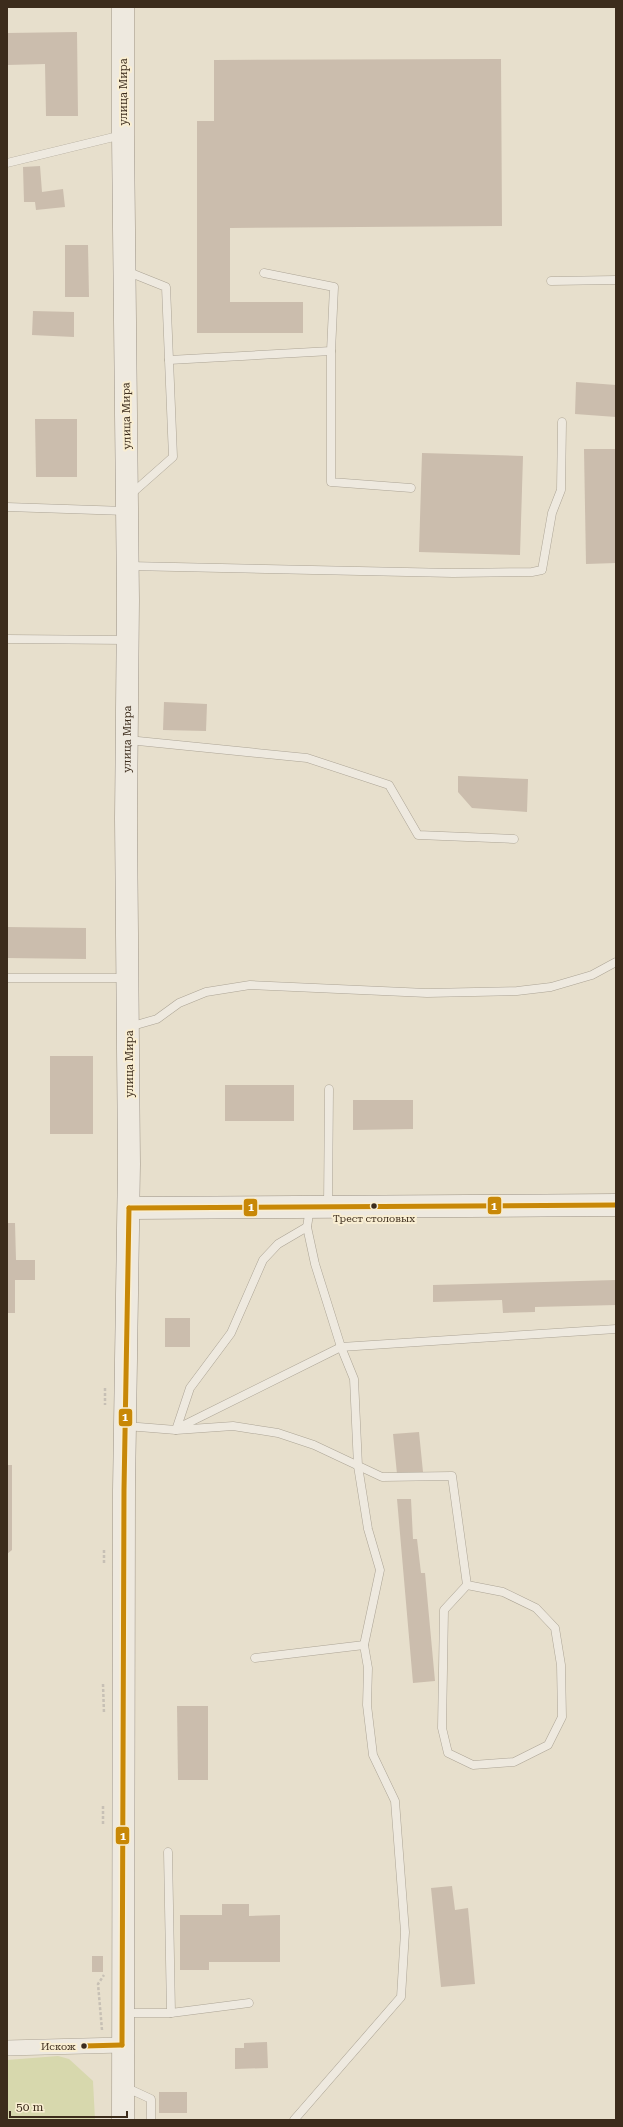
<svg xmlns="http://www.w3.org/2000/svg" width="623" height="2127" viewBox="0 0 623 2127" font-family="'Roboto Serif',serif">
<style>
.green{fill:#d7d8ad}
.building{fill:#cbbdad}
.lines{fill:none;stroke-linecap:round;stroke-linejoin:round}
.lane-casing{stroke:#aca495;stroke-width:9}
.street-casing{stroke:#aca495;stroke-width:16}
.secondary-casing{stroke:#9c9386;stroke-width:23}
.path{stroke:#c7c0b5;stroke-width:2.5;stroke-dasharray:3 2;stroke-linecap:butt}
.lane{stroke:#eee9df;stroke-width:8}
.street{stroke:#eee9df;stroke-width:15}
.secondary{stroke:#eee9df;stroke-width:22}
.bus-1-casing{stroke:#f9eed2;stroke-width:8}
.bus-1{stroke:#c88807;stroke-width:5}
.bus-dot{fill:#3c2c1c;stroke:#f9eed2;stroke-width:1.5}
.labels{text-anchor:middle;stroke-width:4;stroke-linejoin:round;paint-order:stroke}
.bus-label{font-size:10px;fill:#3c2c1c;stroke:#f9eed2}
.street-label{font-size:11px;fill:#3c2c1c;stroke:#f9eed2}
.line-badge{stroke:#f9eed2;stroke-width:1.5}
.badge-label{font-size:11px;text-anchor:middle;font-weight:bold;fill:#fff}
</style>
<rect width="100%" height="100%" fill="#e7dfcc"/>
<path class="green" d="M58,2056L69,2059L93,2081L95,2120H7V2060Z"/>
<g class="building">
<path d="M77,32L78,116H46L45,64L7,65V33Z"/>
<path d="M501,59L502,226L230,228V302H303V333H197V121H214V60Z"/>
<path d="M40,166L42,192L63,189L65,207L36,210L35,202H24L23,167Z"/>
<path d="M65,245H88L89,297H65Z"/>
<path d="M33,311L74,312V337L32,335Z"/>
<path d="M576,382L616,385V417L575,414Z"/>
<path d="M35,419H77V477H36Z"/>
<path d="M584,449H616V563L586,564Z"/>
<path d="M422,453L523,456L520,555L419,552Z"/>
<path d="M164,702L207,704L206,731L163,730Z"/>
<path d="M458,776L528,779L527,812L472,808L458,792Z"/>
<path d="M7,927L86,928V959L7,958Z"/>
<rect x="50" y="1056" width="43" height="78"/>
<rect x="225" y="1085" width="69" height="36"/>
<path d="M353,1100H413V1129L353,1130Z"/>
<path d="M7,1223H15L16,1260H35V1280H15V1313H7Z"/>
<path d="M616,1280V1305L535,1307V1312L503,1313L502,1300L433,1302V1285Z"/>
<rect x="165" y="1318" width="25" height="29"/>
<path d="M419,1432L423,1472L397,1474L393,1434Z"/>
<path d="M7,1465H12V1550L7,1554Z"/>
<path d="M397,1499H411L413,1539H417L421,1573H425L435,1681L413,1683Z"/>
<path d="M177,1706H208V1780H178Z"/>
<path d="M452,1886L455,1910L468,1908L475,1984L441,1987L431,1888Z"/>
<path d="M222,1904H249V1916L280,1915V1962H209V1970H180V1915H222Z"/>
<rect x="92" y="1956" width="11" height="16"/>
<path d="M267,2042L268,2068L235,2069V2048H244V2043Z"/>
<rect x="159" y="2092" width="28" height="21"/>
</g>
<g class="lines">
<defs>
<g id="lane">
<path d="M7,163L122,135"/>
<path d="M126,271L166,287L173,457L130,495"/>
<path d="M551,281L616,280"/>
<path d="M331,351V482L411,488"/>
<path d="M169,360L331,351L334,287L264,273"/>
<path d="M7,507L126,511"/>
<path d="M129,566L453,573L532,572L542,570L552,513L561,490L562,422"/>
<path d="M7,639L127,640"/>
<path d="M128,740L307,758L389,785L418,835L514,839"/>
<path d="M7,978H127"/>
<path d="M129,1027L157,1019L179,1003L206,992L250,985L427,993L517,991L551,987L592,975L616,962"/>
<path d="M328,1206L329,1089"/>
<path d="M126,1426L176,1430L233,1426L278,1433L314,1445L382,1477L452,1476L467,1585L503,1592L536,1608L555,1628L561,1665L562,1717L548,1745L514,1762L473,1765L448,1753L442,1728L444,1610L467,1585"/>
<path d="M180,1427L341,1347L616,1329"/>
<path d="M176,1430L190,1388L231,1333L263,1260L278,1244L307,1227"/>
<path d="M255,1658L364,1645"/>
<path d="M168,1852L171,2013"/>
<path d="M123,2013H171L249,2003"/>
<path d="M125,2087L151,2099V2120"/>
<path d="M294,2120L401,1997L405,1932L395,1801L373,1755L367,1705L368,1668L364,1645L380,1570L368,1529L358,1466L354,1379L341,1347L315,1264L307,1227L310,1208"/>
</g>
<path id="street" d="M7,2048L122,2045"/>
<g id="secondary">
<path d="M129,1208L616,1205"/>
<path id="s1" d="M123,2120L124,1490L129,1164L126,819L128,600L123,135V7"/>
</g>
</defs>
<use href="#lane" class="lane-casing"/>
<use href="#street" class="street-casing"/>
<use href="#secondary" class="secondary-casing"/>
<g class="path">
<path d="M105,1388V1405"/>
<path d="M104,1550V1563"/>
<path d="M103,1684L104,1713"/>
<path d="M103,1806V1825"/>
<path d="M102,2030L98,1984L104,1975"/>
</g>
<use href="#lane" class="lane"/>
<use href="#street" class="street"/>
<use href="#secondary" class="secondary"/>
<defs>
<g id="bus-1">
<path d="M129,1208L616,1205"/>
<path d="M122,2045L124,1490L129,1208"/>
<path d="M84,2046L122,2045"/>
</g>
</defs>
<use href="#bus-1" class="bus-1-casing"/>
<use href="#bus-1" class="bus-1"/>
</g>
<g class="bus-dot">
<circle cx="374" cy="1206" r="3.5"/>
<circle cx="84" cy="2046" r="3.5"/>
</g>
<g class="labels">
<g class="bus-label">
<text x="374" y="1222">Трест столовых</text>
<text x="76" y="2050" text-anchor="end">Искож</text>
</g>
<g class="street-label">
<text transform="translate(123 92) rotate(-90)" y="4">улица Мира</text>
<text transform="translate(126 416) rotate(-91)" y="4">улица Мира</text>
<text dy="4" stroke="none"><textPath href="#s1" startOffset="1381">улица Мира</textPath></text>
<text transform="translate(129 1064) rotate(-90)" y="4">улица Мира</text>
</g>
</g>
<g class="line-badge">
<rect x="487" y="1196" width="15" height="19" rx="4" fill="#c88807"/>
<rect x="243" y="1198" width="15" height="19" rx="4" fill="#c88807"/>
<rect x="118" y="1408" width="15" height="19" rx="4" fill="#c88807"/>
<rect x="115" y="1826" width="15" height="19" rx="4" fill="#c88807"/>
</g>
<g class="badge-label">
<text x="494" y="1210">1</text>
<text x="251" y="1211">1</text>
<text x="125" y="1421">1</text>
<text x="123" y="1840">1</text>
</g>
<rect width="623" height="2127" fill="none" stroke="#3c2c1c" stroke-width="16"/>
<path d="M10 2111v6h117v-6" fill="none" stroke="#3c2c1c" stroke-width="2"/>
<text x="16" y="2111" font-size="12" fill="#3c2c1c" stroke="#f9eed2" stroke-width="3" paint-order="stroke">50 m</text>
</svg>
